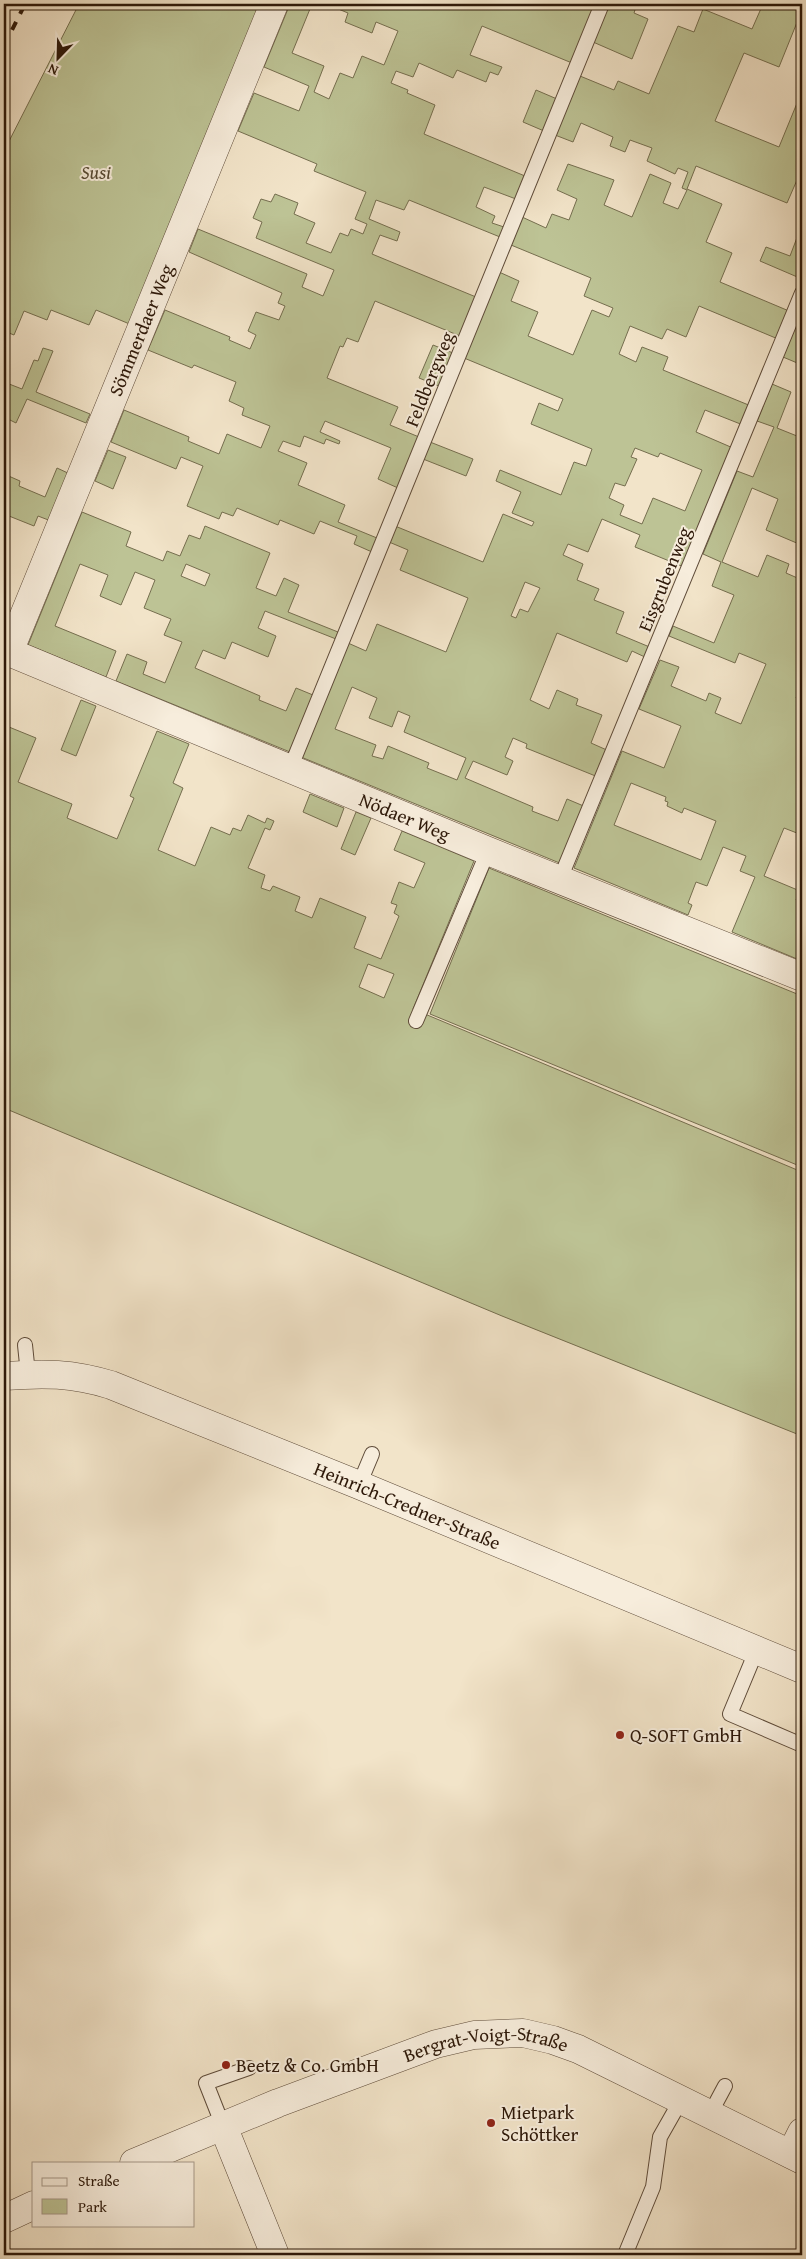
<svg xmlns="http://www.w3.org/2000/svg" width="806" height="2259" viewBox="0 0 806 2259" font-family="'Gentium Book Plus',serif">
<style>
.green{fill:#bdc395;stroke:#756e4f;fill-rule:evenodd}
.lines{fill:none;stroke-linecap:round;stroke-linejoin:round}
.service-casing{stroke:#5e4b39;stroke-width:16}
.minor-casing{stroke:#5e4b39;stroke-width:29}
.service{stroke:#f7eddc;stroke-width:14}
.minor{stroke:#f7eddc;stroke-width:28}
.rail{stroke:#2d1809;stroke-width:4;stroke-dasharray:9 9;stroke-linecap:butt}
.poi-dot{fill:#8f2418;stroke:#f7eddc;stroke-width:2}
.labels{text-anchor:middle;stroke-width:4;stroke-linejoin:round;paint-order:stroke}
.park-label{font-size:19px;font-style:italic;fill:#584b33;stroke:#f7eddc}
.street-label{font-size:19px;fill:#2d1809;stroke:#f7eddc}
.poi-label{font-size:19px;fill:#2d1809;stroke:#f7eddc;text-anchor:start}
</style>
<rect width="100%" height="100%" fill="#f2e4c9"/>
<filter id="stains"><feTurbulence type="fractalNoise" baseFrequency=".004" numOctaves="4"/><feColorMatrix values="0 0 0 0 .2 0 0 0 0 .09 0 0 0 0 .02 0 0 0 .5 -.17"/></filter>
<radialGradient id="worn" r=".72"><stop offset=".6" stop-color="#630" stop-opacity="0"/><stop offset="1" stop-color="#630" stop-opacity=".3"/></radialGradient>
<g class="green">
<path d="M79,4H263L132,325L96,310L89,325L51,310L47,320L24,311L14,335L4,331V151Z"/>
<path d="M290,4H312L292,53L324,66L314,92L329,99L340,73L353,78L362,56L384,65L398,31L376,22L372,33L345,22L348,13L331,6V4H540L546,6L547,4H596L572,63L482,26L470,55L502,67L498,75L490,72L486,82L457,70L453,78L419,63L413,77L396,71L391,83L408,90L407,93L435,105L424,134L525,176L516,199L484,187L476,207L495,216L492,223L504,227L500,237L409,200L404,210L376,200L369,219L400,232L397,241L380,235L372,254L476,297L460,336L375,301L358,342L347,338L343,347L340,346L327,378L398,407L390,425L419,437L398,488L378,479L391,448L325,421L320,432L340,441L339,444L326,439L324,444L304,436L300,447L283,441L278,451L307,463L298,485L345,505L338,522L377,538L372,552L354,544L357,536L320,521L314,534L280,520L278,525L237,508L233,516L222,512L219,519L187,506L203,466L181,457L176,469L111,442L124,410L189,437L188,441L219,454L227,434L261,448L270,426L242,415L244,408L229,401L236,382L194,365L192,368L148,350L165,310L230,337L229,340L250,349L256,335L248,331L256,312L279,320L285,306L278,303L282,293L189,252L198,229L307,274L302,287L323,296L334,270L256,238L262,222L253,218L261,199L271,202L275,194L298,203L294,214L315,223L306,243L331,253L340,233L348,236L351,229L363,234L367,224L355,219L366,192L314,171L317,164L238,131L254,93L299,111L309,86L264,67Z"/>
<path d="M609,4H637L634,13L648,19L632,59L593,42Z"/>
<path d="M763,4H802V10L779,67L744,53L715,121L779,147L802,91V182L797,180L787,203L696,166L687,189L722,204L706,242L732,253L720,282L789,311L778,339L699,306L686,337L667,329L662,339L630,326L619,354L636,362L642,347L668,357L663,370L751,406L743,425L705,410L696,432L733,448L684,567L635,547L640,535L602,519L588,552L568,544L563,555L583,564L577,580L599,589L594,600L624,612L616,633L652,648L647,658L632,651L627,662L557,633L530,700L549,709L557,690L578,699L576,705L602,715L591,743L609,751L598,777L526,748L527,744L513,738L505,757L513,761L507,775L473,761L465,778L533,807L532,811L558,821L567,799L586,807L562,864L301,757L348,643L366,651L377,624L446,652L468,598L400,570L408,550L389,542L395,526L483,562L503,514L532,526L534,522L512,513L521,492L496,481L500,470L561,495L574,462L586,466L592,449L531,424L539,403L558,411L563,399L464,358L499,272L519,281L511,301L538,312L528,336L573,355L592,310L609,317L613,308L584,296L591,278L511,245L522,217L546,228L552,214L569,220L577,199L557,190L568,164L614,180L604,205L632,217L650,174L671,183L663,203L678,209L687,190L682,188L688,172L678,168L675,174L647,161L652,148L630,140L625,152L610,146L613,137L581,123L573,142L555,135L580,76L614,90L618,81L649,94L678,26L694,32L703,9L752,29ZM635,448L658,457L660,453L702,470L685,511L653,498L642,524L620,515L624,505L609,498L615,483L625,486L637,459L631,457ZM525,582L540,588L528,612L520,609L516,618L511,616ZM352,687L377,698L369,718L392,727L398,711L410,716L404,732L466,758L457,780L427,768L429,763L388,746L383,759L372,756L376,745L335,729Z"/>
<path d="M536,90L557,99L544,131L523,122Z"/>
<path d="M798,235L802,237V279L760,261L766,247L790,256Z"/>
<path d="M795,328L802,331V365L783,357Z"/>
<path d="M433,345L453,353L439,386L419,378Z"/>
<path d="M43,348L53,351L36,392L90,414L86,423L27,399L16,423L4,417V382L22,389L34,360L38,361Z"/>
<path d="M772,384L791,392L777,428L802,438V540L799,544L766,530L778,499L752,488L722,562L758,577L767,555L789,564L786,573L802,580V682L796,698L802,701V835L784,828L764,876L800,891L796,900L802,903V961L732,932L755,877L740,871L746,856L723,847L707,886L696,882L688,903L692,905L688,915L574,868L622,751L664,768L681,726L639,709L660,660L679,667L671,686L706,701L709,693L721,698L715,713L741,724L766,664L739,653L735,663L669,636L673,626L714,643L734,595L712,586L721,562L703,554L737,471L753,477L774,427L757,421ZM631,783L666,797L665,801L668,802L667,806L682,813L684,808L716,821L701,860L614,825Z"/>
<path d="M430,442L473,459L466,476L423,459Z"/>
<path d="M108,450L126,457L113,489L95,481Z"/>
<path d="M57,468L70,474L51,521L38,516L34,526L4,514V474L20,481L19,486L45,497Z"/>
<path d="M82,512L131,532L126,546L163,561L167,551L180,556L189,535L200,539L205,526L270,553L256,588L276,596L284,578L299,585L288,612L338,632L336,639L265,611L258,628L276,636L268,657L232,642L225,659L203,650L195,668L260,696L259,700L286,711L296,688L313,695L290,752L116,681L127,654L147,662L143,674L165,683L182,642L164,635L171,619L144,608L155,580L135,572L121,605L100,596L108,575L80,564L55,626L116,651L106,677L28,645ZM186,564L210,574L205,586L181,576Z"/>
<path d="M81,700L96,706L76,756L61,750Z"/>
<path d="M9,727L36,738L18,782L72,804L67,818L117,839L134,798L130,796L157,731L189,744L173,783L183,788L158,850L195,866L211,827L230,835L233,828L241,831L248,815L265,823L267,818L274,821L270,830L265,828L248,868L265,875L261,888L270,891L273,886L300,897L295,911L312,918L320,898L366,917L354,948L381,959L399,916L394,913L397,905L391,903L399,882L414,888L425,863L394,850L402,831L474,861L413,1009L802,1172V1436L502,1316L4,1108V739ZM368,964L394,974L384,998L359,987Z"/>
<path d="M310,794L344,808L337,827L303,812Z"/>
<path d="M356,812L371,818L355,855L341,849Z"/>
<path d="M489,868L802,996V1167L430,1014Z"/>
</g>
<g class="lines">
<defs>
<g id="service">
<path d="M290,769L602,4"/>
<path d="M560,879L802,293"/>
<path d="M416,1021L488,851"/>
<path d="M25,1345L28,1374"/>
<path d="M359,1485L372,1454"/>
<path d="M757,1649L730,1714L802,1745"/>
<path d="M710,2114L725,2086"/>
<path d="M223,2126L206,2083L249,2068"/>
<path d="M625,2255L653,2187L660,2137L681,2100"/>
</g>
<g id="minor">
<path id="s1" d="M4,650L488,851L802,977"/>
<path id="s2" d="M9,652L274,4"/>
<path id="s3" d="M4,1376C44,1373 72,1373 111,1385L359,1485L802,1669"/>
<path d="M223,2126L275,2255"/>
<path d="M791,2154L802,2132"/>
<path id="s4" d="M134,2163L278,2103L436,2044L474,2035L523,2033L553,2040L578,2049L802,2160"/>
<path d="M4,2219L34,2205"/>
</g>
</defs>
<use href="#service" class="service-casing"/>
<use href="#minor" class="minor-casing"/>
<use href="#service" class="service"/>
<use href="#minor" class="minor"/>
<g class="rail">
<path d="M4,15L10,4"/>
<path d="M4,46L25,4"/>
</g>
</g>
<g class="poi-dot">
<circle cx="620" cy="1735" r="5"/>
<circle cx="226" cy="2065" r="5"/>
<circle cx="491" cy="2123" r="5"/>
</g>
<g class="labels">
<g class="park-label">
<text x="96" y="179">Susi</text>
</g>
<g class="street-label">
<text dy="7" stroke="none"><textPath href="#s2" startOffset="348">Sömmerdaer Weg</textPath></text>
<text transform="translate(429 379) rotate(-68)" y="7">Feldbergweg</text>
<text transform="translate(664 579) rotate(-68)" y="7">Eisgrubenweg</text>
<text dy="7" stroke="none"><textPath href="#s1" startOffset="434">Nödaer Weg</textPath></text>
<text dy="7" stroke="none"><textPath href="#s3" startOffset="428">Heinrich-Credner-Straße</textPath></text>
<text dy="7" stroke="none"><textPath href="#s4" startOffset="375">Bergrat-Voigt-Straße</textPath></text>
</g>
<g class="poi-label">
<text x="630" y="1742">Q-SOFT GmbH</text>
<text x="236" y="2072">Beetz &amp; Co. GmbH</text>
<text x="501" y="2119">Mietpark<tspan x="501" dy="22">Schöttker</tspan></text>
</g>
</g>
<rect width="806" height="2259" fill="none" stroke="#f2e4c9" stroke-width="20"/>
<rect x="5" y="5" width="796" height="2249" fill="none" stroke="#2d1809" stroke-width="2.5"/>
<rect x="10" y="10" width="786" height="2239" fill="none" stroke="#2d1809"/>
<rect x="32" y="2162" width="162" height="65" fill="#f7eddc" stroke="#a69888"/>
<rect x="42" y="2178" width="25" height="8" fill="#f7eddc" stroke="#a69888"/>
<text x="78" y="2186" font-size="15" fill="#2d1809">Straße</text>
<rect x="42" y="2199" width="25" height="15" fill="#bdc395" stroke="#a69888"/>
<text x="78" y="2212" font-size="15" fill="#2d1809">Park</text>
<g transform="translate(58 58) rotate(203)" stroke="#f7eddc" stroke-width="4" paint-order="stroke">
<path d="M0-4L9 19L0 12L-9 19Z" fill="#2d1809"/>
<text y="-8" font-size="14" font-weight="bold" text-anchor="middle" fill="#2d1809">N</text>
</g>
<rect width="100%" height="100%" filter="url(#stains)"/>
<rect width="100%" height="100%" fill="url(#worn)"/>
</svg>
